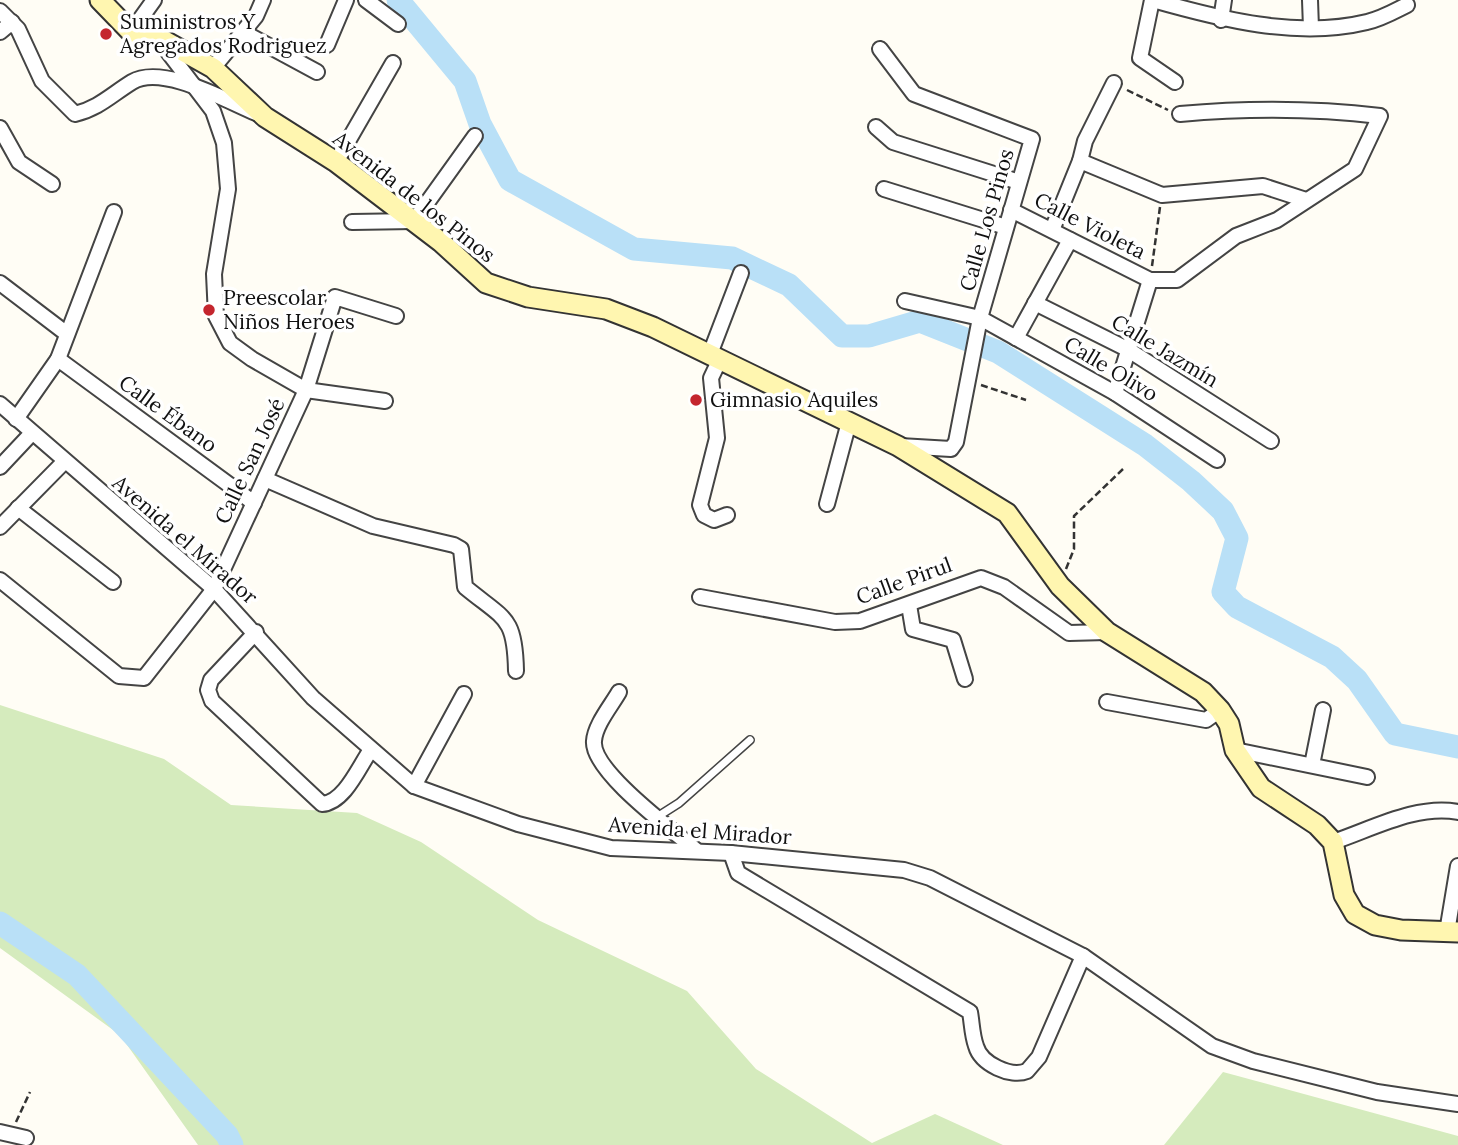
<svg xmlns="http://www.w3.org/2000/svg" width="1458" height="1145" viewBox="0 0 1458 1145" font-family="Lora,serif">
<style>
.grass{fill:#d5ebbd}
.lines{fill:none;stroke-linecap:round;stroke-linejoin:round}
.river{stroke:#b9e0f7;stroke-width:23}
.lane-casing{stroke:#444;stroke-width:10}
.street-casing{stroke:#444;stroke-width:18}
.secondary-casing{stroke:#333;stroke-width:23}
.path{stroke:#333;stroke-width:2.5;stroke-dasharray:7 3.5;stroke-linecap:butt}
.lane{stroke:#fff;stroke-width:7}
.street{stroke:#fff;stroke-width:14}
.secondary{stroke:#fff6b0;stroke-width:19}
.poi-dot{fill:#c4262e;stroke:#fff;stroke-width:2.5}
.labels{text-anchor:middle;stroke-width:7;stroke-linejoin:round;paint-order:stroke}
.poi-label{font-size:21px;fill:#111;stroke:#fff;text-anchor:start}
.street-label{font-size:21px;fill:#111;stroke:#fff}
</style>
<rect width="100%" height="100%" fill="#fffdf5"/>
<g class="grass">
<path d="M0,705L164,759L231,805L357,813L421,842L538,920L687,991L756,1069L872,1143L935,1114L1003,1145H198L120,1035L0,948Z"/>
<path d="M1223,1072L1458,1136V1145H1164Z"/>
</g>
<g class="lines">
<g class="river">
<path d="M398,0L465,81L480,124L510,180L634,249L732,258L789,285L842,336H869L920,321L998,352L1145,445L1191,481L1223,511L1237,538L1223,592L1237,607L1332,657L1357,680L1395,734L1458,747"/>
<path d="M0,923L77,975L227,1135L232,1145"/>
</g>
<defs>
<path id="lane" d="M657,817L679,803L750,740"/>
<g id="street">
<path d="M366,0L398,24"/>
<path d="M1152,0L1140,58L1175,82"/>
<path d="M1153,0C1220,19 1297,39 1367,22C1381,19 1395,11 1407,5"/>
<path d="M1310,0L1311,28"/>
<path d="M0,11L18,29L42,81L75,114C99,108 111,95 132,82C162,64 225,100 256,113"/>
<path d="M1221,20L1224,0"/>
<path d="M0,32L12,22"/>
<path d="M131,32L154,0"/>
<path d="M243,32L317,72"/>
<path d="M159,40L213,111L224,143L228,189L214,274L216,316L230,343L252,359L306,390L385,401"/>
<path d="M327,45L346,0"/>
<path d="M880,49L914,94L1032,139L980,318L956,442L951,449L900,446"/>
<path d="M213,68L256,16L263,0"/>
<path d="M876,127L893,142L1019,182"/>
<path d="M0,128L19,162L52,184"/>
<path d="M1080,161L1162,195L1263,186L1306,200"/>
<path d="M336,162L393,63"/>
<path d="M884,189L1006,227"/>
<path d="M1011,210L1150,280H1177L1236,236L1277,220L1355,169L1380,116C1313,108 1248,108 1180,114"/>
<path d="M352,222L414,221L475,136"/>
<path d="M1052,230L1080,161L1085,141L1114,83"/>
<path d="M0,283L67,334"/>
<path d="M905,301L980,318L1115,393L1217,460"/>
<path d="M1035,303L1127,349L1271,441"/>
<path d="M1016,338L1070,240"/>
<path d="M710,354L741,273"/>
<path d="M58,359L254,503"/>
<path d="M720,359L711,378L717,438L700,505L704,515L714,520L727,515"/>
<path d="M1115,393L1150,280"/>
<path d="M0,404L214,589L313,698L414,786L518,824L611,848L731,853L904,870L930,878L1083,956L1212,1046L1253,1061L1377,1092L1458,1104"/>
<path d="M16,419L58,359L114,212"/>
<path d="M0,467L31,434"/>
<path d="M265,479L373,526L454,545L461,549L465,587C505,620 515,616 516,671"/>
<path d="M827,504L849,422"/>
<path d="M18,508L113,582"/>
<path d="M0,527L64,462"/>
<path d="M0,580L119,676L144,678L214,589L306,390L335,297L396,316"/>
<path d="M700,597L835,622L860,621L981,578L1004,587L1069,633L1107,632"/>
<path d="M909,605L913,629L953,640L965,679"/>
<path d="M256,632L211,680L208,690L212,701L322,804C344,803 359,767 370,751"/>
<path d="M619,692C611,706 595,725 594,741C591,771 674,831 697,851"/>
<path d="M1107,702L1206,720L1220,710"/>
<path d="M1235,750L1367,777"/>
<path d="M1312,765L1323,710"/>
<path d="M414,786L464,694"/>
<path d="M1333,842C1372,829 1417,804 1458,812"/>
<path d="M731,853L738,873L970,1012C972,1023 972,1035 976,1046C981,1064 1011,1078 1027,1071L1039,1057L1083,956"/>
<path d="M1447,932L1458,866"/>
<path d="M0,1132L26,1138"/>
</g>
<path id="secondary" d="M100,0L131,32L156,36L213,68L265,117L336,162L441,242L486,283L528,297L606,309L653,327L898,446L1007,513L1060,586L1107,632L1203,692L1220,710L1229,724L1235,750L1261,788L1317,825L1333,842L1344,895L1355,914L1375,925L1401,930L1458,932"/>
</defs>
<use href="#lane" class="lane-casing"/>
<use href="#street" class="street-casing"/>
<use href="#secondary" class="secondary-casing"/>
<g class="path">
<path d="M1127,90L1168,110"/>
<path d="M1152,266L1160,207"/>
<path d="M981,385L1026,400"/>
<path d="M1066,569L1074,549V516L1123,469"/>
<path d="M16,1122L30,1092"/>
</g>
<use href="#lane" class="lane"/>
<use href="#street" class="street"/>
<use href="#secondary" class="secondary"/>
</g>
<g class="poi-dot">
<circle cx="106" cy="34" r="7"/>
<circle cx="209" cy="310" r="7"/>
<circle cx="696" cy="400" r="7"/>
</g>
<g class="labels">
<g class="poi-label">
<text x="120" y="29">Suministros Y<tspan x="120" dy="24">Agregados Rodriguez</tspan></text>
<text x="223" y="305">Preescolar<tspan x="223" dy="24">Niños Heroes</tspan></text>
<text x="710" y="407">Gimnasio Aquiles</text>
</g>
<g class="street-label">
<text transform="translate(414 197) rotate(38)" y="7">Avenida de los Pinos</text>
<text transform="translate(987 220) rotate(-74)" y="7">Calle Los Pinos</text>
<text transform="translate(1090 226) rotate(27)" y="7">Calle Violeta</text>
<text transform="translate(1165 351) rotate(31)" y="7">Calle Jazmín</text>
<text transform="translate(1111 369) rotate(31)" y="7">Calle Olivo</text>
<text transform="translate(168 414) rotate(36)" y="7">Calle Ébano</text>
<text transform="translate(250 461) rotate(-65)" y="7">Calle San José</text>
<text transform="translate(185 540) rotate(41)" y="7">Avenida el Mirador</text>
<text transform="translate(904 581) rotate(-20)" y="7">Calle Pirul</text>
<text transform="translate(700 831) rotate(4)" y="7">Avenida el Mirador</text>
</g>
</g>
</svg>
